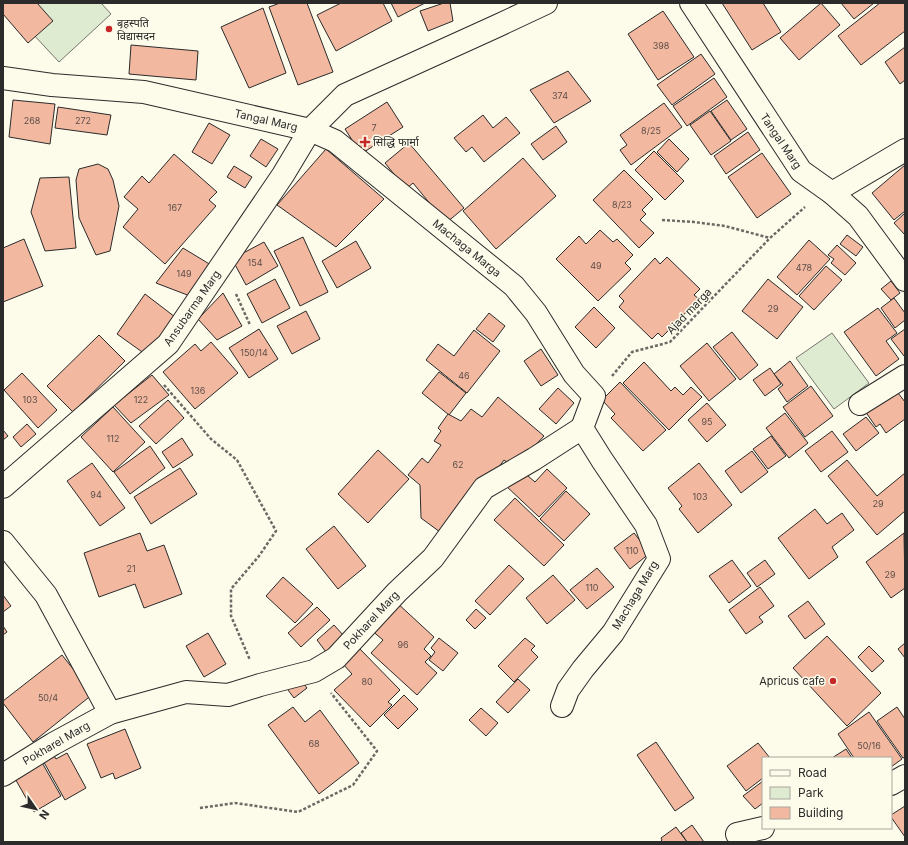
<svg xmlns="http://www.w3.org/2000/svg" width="908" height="845" viewBox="0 0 908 845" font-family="Inter,'Noto Sans Devanagari',sans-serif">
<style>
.green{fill:#deebd1;stroke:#74746e}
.building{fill:#f2b8a0;stroke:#2b2b2b}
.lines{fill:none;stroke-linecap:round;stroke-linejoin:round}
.minor-casing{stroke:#2b2b2b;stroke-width:24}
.path{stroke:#6a6964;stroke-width:2.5;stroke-dasharray:3 2;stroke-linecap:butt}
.minor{stroke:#fdfbea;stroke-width:22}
.poi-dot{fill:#c62828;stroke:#fdfbea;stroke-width:1.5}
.labels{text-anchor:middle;stroke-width:3;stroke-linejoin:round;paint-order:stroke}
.number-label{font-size:9px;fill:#5d4e48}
.poi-label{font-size:11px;fill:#2b2b2b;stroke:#fdfbea;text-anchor:start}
.street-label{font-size:11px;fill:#2b2b2b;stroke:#fdfbea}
</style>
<rect width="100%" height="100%" fill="#fdfbea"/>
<g class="green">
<path d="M4,3H101L111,14L59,62Z"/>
<path d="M832,333L869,383L834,409L796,358Z"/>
</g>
<g class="building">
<path d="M3,3H37L53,21L28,43L3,14Z"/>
<path d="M280,3H307L333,72L298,85L269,7Z"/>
<path d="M341,3H383L392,21L336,51L317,15Z"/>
<path d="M391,3H425L398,17Z"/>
<path d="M444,3H450L453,21L428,31L420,11Z"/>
<path d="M722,3H763L781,32L752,50Z"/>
<path d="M821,3L840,25L799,60L780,38Z"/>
<path d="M841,3H874L854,19Z"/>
<path d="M880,3H905V31L861,65L838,36Z"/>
<path d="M263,8L286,73L249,88L221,27Z"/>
<path d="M663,11L694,57L658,80L628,34Z"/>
<path d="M131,45L198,51L196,80L129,74Z"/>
<path d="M905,47V80L900,84L885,62Z"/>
<path d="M701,54L715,74L672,105L657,85Z"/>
<path d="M568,71L591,101L554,123L530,90Z"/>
<path d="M714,78L727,97L687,126L673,106Z"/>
<path d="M13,100L55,104L50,144L9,137Z"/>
<path d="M727,100L747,129L731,140L711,111Z"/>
<path d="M387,102L403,127L361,154L345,129Z"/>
<path d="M664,103L682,127L631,165L620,150L627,145L620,135Z"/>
<path d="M58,107L111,115L107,135L55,128Z"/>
<path d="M710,111L731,141L711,155L690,125Z"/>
<path d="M483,115L493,128L506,117L520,133L484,162L472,147L466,152L454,138Z"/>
<path d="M209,123L230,135L212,164L192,152Z"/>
<path d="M556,126L567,142L543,160L531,144Z"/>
<path d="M748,132L760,150L726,174L714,156Z"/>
<path d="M261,139L278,149L266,167L250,156Z"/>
<path d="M669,139L689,159L677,172L657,152Z"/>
<path d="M409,143L464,208L446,223L413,183L406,189L385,163Z"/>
<path d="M326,149L384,199L336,247L277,205Z"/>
<path d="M654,151L684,181L665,200L635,170Z"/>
<path d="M762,153L791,194L757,218L728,177Z"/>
<path d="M174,154L217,192L209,200L216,206L165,264L123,227L138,209L124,197L142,176L149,183Z"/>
<path d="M523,158L556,196L496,249L463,211Z"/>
<path d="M98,164L108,169L113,180L119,206L110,251L96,255L79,218L76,180L79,169Z"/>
<path d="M905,165V211L894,220L872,193Z"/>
<path d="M234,166L252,177L245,188L227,177Z"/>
<path d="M624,170L653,199L642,210L646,214L640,220L654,233L639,248L593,200Z"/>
<path d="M69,177L76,248L45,251L31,212L40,178Z"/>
<path d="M905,213V235L894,223Z"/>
<path d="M600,230L613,242L617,239L633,255L625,263L631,269L598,301L556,259L579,236L586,244Z"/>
<path d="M847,235L863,247L856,256L840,244Z"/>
<path d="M303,237L328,292L300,306L274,251Z"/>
<path d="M24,239L43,286L3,302V248Z"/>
<path d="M809,240L830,259L797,295L777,277Z"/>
<path d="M356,241L371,268L337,288L322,261Z"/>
<path d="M264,242L278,266L246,285L232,259Z"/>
<path d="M837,245L856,263L845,275L831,263L834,259L828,255Z"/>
<path d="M183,248L211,265L190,296L156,283Z"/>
<path d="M667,257L700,289L694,295L699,299L662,337L658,333L652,339L619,307L624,301L619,296L655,258L660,264Z"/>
<path d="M826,266L842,280L814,310L799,296Z"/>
<path d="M275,279L290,308L262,323L247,294Z"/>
<path d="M768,279L803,307L777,339L742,311Z"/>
<path d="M891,281L900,293L891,300L881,289Z"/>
<path d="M223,293L242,326L217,340L198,319Z"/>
<path d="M145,294L179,320L145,354L117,334Z"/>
<path d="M894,298L905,313V320L895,328L881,308Z"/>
<path d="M594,307L615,328L596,348L575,327Z"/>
<path d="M878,308L897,333L886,341L899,359L876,376L844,332Z"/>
<path d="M306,311L320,339L292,354L277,326Z"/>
<path d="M489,313L505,326L493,342L476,329Z"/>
<path d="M259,329L278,359L249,378L229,348Z"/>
<path d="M905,329V355L904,356L891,339Z"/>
<path d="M474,330L500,351L467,393L426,360L438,344L454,356Z"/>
<path d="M732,332L758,365L740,380L713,347Z"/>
<path d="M99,335L125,361L73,412L47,386Z"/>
<path d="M211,342L238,373L195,409L163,372L195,344L201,351Z"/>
<path d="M707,343L736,379L709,401L680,366Z"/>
<path d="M541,349L558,375L541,386L524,361Z"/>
<path d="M790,361L808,386L787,402L778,389L783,385L774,374Z"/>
<path d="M644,362L671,391L675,387L683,395L691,387L702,397L669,430L623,383Z"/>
<path d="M770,368L781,384L765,396L753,380Z"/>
<path d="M439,372L466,393L449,415L422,393Z"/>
<path d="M22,373L57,410L38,428L4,390Z"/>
<path d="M152,375L169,395L131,423L114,405Z"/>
<path d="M620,382L666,430L643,451L611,418L615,414L602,400Z"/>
<path d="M811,386L833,416L805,437L783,407Z"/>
<path d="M558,388L574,403L556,424L539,409Z"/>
<path d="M895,389L905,402V419L886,433L880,424L876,427L865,411Z"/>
<path d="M498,397L544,436L514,468L504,460L488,482L480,477L479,483L440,532L421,518L420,485L408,475L422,458L428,463L441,445L434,441L441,431L438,428L448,414L461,421L471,409L482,417Z"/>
<path d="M168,400L184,418L156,444L139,426Z"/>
<path d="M707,403L726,425L707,442L688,420Z"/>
<path d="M113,407L145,442L113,472L81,437Z"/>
<path d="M785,413L808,443L789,458L766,428Z"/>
<path d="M866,417L879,433L856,451L843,434Z"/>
<path d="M27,424L36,434L21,447L13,437Z"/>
<path d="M3,430L8,436L3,440Z"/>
<path d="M832,431L848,452L821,472L805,451Z"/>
<path d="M771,436L786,456L768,469L753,449Z"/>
<path d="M182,438L193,455L173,468L162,452Z"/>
<path d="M150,446L165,468L130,494L114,472Z"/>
<path d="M378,450L409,479L368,523L338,494Z"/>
<path d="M752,451L768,472L741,493L725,471Z"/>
<path d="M847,460L877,496L905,473V511L877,535L828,476Z"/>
<path d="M92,463L125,508L100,526L67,481Z"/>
<path d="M699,463L732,505L698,533L679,509L682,506L668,488Z"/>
<path d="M180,468L197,494L151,524L134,497Z"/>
<path d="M520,469L535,482L547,469L567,488L539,517L505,485Z"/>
<path d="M566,491L590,514L564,541L540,519Z"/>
<path d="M515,498L564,545L544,566L494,520Z"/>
<path d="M815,509L827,524L842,513L854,530L832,547L838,557L809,579L778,538Z"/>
<path d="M334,526L366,566L338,589L306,549Z"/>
<path d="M140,533L147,551L164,545L182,594L144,608L135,584L99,597L84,553Z"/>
<path d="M634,533L650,553L630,569L614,548Z"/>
<path d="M904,533L905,588L891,598L866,562Z"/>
<path d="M732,560L751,586L729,603L709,576Z"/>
<path d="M765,560L775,574L757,587L747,573Z"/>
<path d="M509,565L524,579L490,615L475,601Z"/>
<path d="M597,568L614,587L587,609L570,590Z"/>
<path d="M553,575L575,600L547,624L526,598Z"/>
<path d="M283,577L313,604L295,623L266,596Z"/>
<path d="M760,587L774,606L759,617L763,622L746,634L729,610Z"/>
<path d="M3,595L11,606L3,612Z"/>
<path d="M395,601L434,637L424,649L431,656L425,662L437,673L417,695L371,653L383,640L370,629Z"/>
<path d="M808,601L825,624L805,639L788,616Z"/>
<path d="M317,607L330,620L301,647L288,633Z"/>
<path d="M476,609L486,618L475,629L466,620Z"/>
<path d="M334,625L344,636L326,652L317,640Z"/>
<path d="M3,626L7,632L3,635Z"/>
<path d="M208,633L226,664L204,677L186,646Z"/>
<path d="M827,636L881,693L847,726L793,668Z"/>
<path d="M439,638L458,653L443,671L429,660L435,652L431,648Z"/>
<path d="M525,638L535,646L531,650L538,657L514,682L498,666Z"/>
<path d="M905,643V658L898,649Z"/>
<path d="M869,646L884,661L872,672L858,657Z"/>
<path d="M359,648L400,690L388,702L392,705L370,727L334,690L352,674L343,664Z"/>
<path d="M62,655L93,694L33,742L3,703V701Z"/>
<path d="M298,676L307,688L294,698L285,686Z"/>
<path d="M518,679L530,690L508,713L496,702Z"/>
<path d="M404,695L418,709L398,729L384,715Z"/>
<path d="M293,707L305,722L320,710L359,763L319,794L268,725Z"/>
<path d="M897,707L905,719V757L903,758L877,721Z"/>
<path d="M481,708L498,723L486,736L469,720Z"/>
<path d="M869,712L902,759L891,767V758H854L838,734Z"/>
<path d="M125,729L141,768L115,779L113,773L101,778L87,744Z"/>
<path d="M656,742L694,798L675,811L637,755Z"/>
<path d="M758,743L770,758H763V778L746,791L727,766Z"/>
<path d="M846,749L852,758H832Z"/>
<path d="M51,751L56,759L67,753L86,788L65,800L41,757Z"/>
<path d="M40,759L61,796L34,812L13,775Z"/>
<path d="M763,781V803L755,809L743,796Z"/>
<path d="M905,806V837L891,817V815Z"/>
<path d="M692,825L704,842H687L681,833Z"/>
<path d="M676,827L687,842H660L662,840L661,838Z"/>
</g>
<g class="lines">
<defs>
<g id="minor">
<path d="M691,3L801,171L832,193L858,216L905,280"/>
<path d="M3,78L52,85L144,92L310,130L345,95L497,26L546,3"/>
<path d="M832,193L905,150"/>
<path d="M860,404L905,376"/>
<path d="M3,487L168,344L283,175L310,130L335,141L514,286L536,313L574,374L594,396L582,428L602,460L646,525L659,559L613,633L583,669L568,690L562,706"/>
<path d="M3,542L46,595L110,713L186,692L228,695L260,685L314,671L336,658L397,592L433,558L484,488L534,459L582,428"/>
<path d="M3,775L53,744L110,713"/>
<path d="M891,784L905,776"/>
<path d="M737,834L763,828"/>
</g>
</defs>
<use href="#minor" class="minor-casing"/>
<g class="path">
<path d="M662,220L694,222L725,226L770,238"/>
<path d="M236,294L250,325"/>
<path d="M612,376L632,352L670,342L770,238L805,207"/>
<path d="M164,385L211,439L237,460L276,531L259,556L231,589V616L250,660"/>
<path d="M200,808L235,803L298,812L353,785L377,751L331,693"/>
</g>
<use href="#minor" class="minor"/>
</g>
<g class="poi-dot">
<circle cx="109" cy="29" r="4"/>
<path d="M363 136h4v4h4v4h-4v4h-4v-4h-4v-4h4z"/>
<circle cx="833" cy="681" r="4"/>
</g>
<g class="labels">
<g class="number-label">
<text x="661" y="49">398</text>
<text x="560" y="99">374</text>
<text x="32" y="124">268</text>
<text x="83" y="124">272</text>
<text x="374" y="131">7</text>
<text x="651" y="134">8/25</text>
<text x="622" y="208">8/23</text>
<text x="175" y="211">167</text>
<text x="255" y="266">154</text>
<text x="596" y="269">49</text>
<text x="804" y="271">478</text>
<text x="184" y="277">149</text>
<text x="773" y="312">29</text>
<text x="254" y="356">150/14</text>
<text x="464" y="379">46</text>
<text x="198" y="394">136</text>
<text x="30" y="403">103</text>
<text x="141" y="403">122</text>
<text x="707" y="425">95</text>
<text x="113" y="442">112</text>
<text x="458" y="468">62</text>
<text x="96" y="498">94</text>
<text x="700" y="500">103</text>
<text x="878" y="507">29</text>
<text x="632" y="554">110</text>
<text x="131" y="572">21</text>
<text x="890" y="578">29</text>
<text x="592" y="591">110</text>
<text x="403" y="648">96</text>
<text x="367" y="685">80</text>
<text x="48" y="701">50/4</text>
<text x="314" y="747">68</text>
<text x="869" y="749">50/16</text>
</g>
<g class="poi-label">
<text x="117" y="27">बृहस्पति<tspan x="117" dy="13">विद्यासदन</tspan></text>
<text x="373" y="146">सिद्धि फार्मा</text>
<text x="825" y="685" text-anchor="end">Apricus cafe</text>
</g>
<g class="street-label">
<text transform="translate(266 120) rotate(13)" y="4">Tangal Marg</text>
<text transform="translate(781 141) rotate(56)" y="4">Tangal Marg</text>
<text transform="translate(467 248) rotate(39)" y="4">Machaga Marga</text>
<text transform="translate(192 308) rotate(-55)" y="4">Ansubarma Marg</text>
<text transform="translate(689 311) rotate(-46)" y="4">Ajad marga</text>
<text transform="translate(635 595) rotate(-59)" y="4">Machaga Marg</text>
<text transform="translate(371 620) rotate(-47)" y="4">Pokharel Marg</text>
<text transform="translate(56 743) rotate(-30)" y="4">Pokharel Marg</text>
</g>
</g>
<rect width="908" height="845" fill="none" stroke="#2b2b2b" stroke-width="8"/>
<rect x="762" y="757" width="130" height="72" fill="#fdfbea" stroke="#a9a89e"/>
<rect x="770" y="770" width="20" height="6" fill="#fdfbea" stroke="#a9a89e"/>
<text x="798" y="777" font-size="12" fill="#2b2b2b">Road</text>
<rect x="770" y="787" width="20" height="12" fill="#deebd1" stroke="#a9a89e"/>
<text x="798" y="797" font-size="12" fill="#2b2b2b">Park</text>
<rect x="770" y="807" width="20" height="12" fill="#f2b8a0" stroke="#a9a89e"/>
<text x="798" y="817" font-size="12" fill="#2b2b2b">Building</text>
<g transform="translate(36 809) rotate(124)" stroke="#fdfbea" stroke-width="3" paint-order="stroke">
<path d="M0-3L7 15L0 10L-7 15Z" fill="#2b2b2b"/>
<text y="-6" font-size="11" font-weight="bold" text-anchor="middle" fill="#2b2b2b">N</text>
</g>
</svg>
